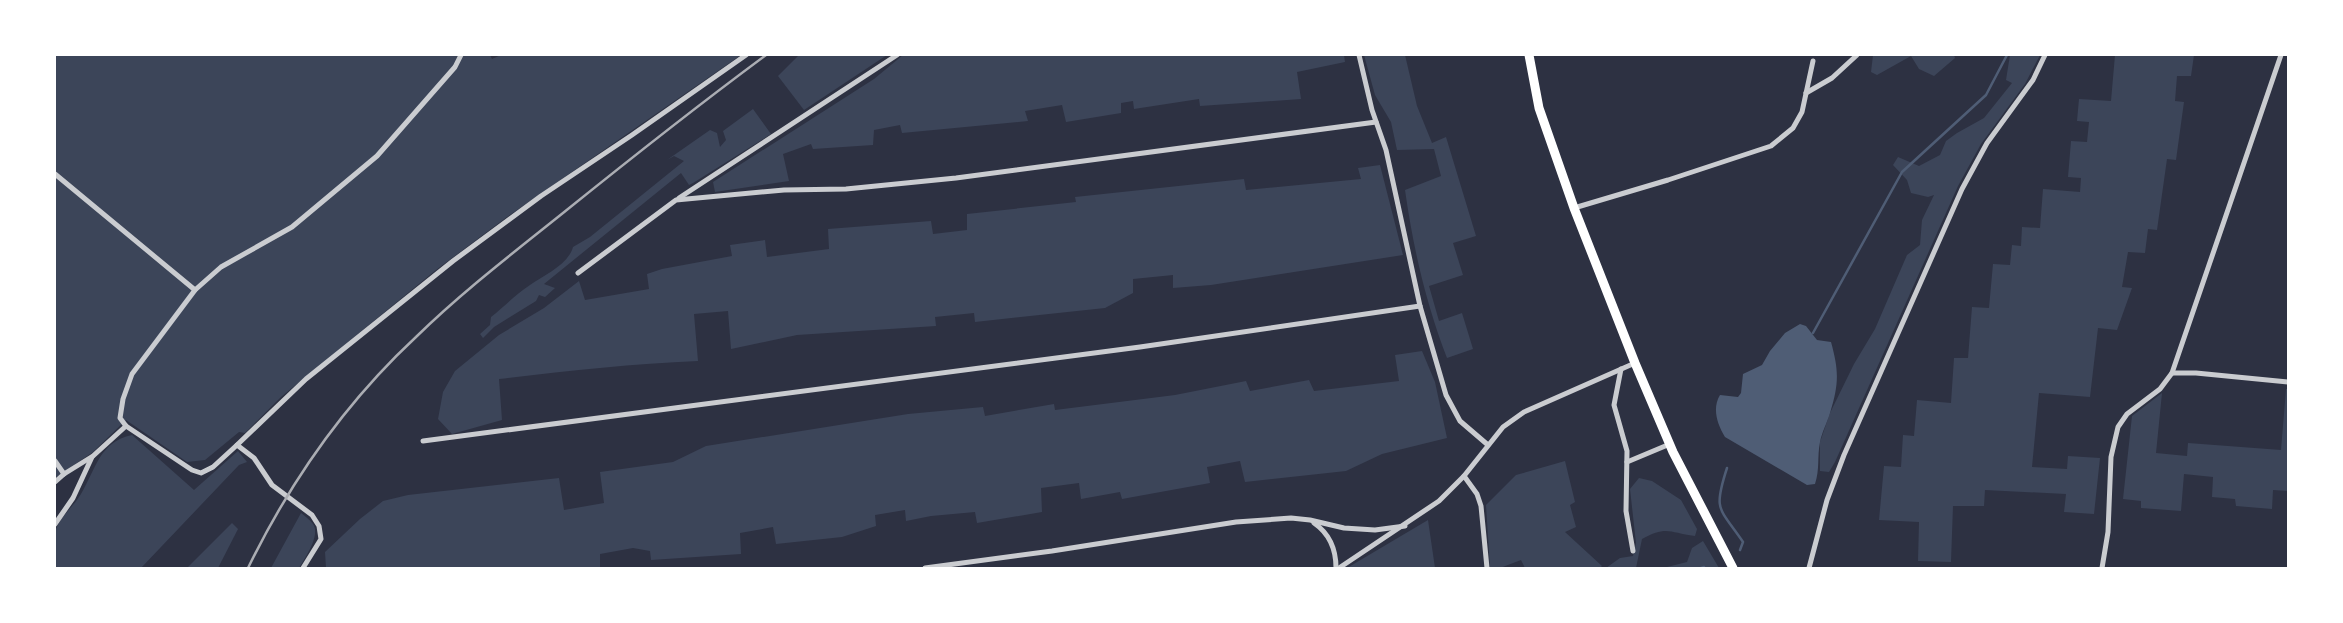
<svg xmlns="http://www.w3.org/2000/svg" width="2343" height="623" viewBox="0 0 2343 623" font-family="'PT Serif',serif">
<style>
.green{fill:#3c4559}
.water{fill:#4f5d75}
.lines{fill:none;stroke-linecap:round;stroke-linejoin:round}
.stream{stroke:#4f5d75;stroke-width:2.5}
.minor{stroke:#caccd0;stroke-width:5}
.primary{stroke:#fff;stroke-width:9}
.rail{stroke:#abadb3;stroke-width:2.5}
</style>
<rect width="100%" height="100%" fill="#2d3142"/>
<g class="green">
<path d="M55,55H490L492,59L501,55H741L507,217L436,270L281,397L245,433L239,432L205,460L187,462L126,420L93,452L55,478Z"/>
<path d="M799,55H887L804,110L778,76Z"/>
<path d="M903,55H1344L1345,62L1297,72L1301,99L1200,106L1199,99L1134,109L1133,101L1121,103V113L1066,122L1062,105L1025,111L1028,121L902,133L900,125L874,130L873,145L813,149L811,144L783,154L789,181L715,192L713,182L874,79Z"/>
<path d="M1364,55H1405L1417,106L1432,143L1446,137L1476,236L1453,243L1463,275L1429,286L1439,321L1462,313L1473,349L1447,358C1426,304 1413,247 1405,190L1441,176L1434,149L1397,150L1391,122L1375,95Z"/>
<path d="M1873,55H1954L1955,58L1934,76L1919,69L1911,56L1877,75L1871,72Z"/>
<path d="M2010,55H2040L2025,84L1981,144L1958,186L1835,462L1829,472L1820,471V442L1830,413L1854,364L1875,329L1907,255L1920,245L1922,220L1934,195L1928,197L1911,193L1907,180L1893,165L1898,157L1919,166L1940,155L1946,141L1957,133L1984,118L2012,83L2006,80Z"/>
<path d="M2115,55H2194L2191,76H2177L2175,101L2184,102L2176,160L2167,159L2157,230L2148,229L2145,253L2128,252L2122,287L2132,288L2117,330L2098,328L2090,397L2039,393L2032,467L2067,469L2068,456L2100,458L2094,514L2064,512L2066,494L1985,490L1984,506H1953L1951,562L1918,561L1919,522L1879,520L1884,466L1901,467L1903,435L1914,436L1917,400L1951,403L1954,358H1968L1972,307L1989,308L1993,264L2010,265L2012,245L2021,246L2022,227L2040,228L2043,189L2080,192L2081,178L2068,177L2071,141L2087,142L2089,122L2077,121L2079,99L2111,101Z"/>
<path d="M753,109L771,134L693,183L689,185L681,173L544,284L555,288L545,297L539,295L536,301L494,327L483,338L480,334L490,325L491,317C504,307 516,294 530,285C544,275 568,265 573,247L590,237L684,161L674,156L667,160L710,130L717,133L720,147L726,140L723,131Z"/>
<path d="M1380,165L1403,255L1211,285L1173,288V275L1133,279V293L1105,308L975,322L974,313L935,317L936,326L797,335L731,349L728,311L694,314L698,361C631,364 565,371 499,379L502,420L452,434L438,419L443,392L455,371L499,335L544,308L579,281L585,300L649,289L647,274L662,269L732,256L730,245L765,240L767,257L829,249L828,229L931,221L933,234L967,230V214L1076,202L1075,197L1244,179L1246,190L1361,179L1358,168Z"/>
<path d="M1422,351L1435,382L1447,438L1382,454L1346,471L1245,482L1240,461L1207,467L1210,483L1122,499L1120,492L1081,499L1079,483L1041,488L1042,512L977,523L975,512L931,516L906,521L905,510L875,515L876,526L842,537L776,544L773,527L740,533L741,554L651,560L650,551L633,548L600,554V568H326L325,552L360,519L383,501L408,495L559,478L564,510L604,503L600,472L673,462L706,446L908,414L983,407L985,416L1054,404L1055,410L1175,395L1246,381L1250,391L1309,380L1314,391L1399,381L1395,355Z"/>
<path d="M2286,389H2288V491L2273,490L2272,509L2236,506L2235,499L2212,497L2213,477L2184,474L2181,511L2141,508V501L2123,499L2132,416L2162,393L2156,453L2187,456L2188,443L2281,450Z"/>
<path d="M132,435L194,490L238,451L247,462L239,465L141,568H55C55,557 51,539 56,529C61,516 74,506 81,494C96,469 99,442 132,435Z"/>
<path d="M1565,461L1575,502L1570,505L1576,527L1565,532L1602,566L1600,568H1525L1521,560L1500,568H1490L1486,505L1516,475Z"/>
<path d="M1639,478L1652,481L1681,500L1697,529L1695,536C1670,533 1667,525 1642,539L1636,568H1606L1620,558L1633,556L1636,543L1630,489Z"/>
<path d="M301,513C305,516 310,520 313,524C321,535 305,558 299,568H271Z"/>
<path d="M1428,520L1435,568H1347Z"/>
<path d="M232,523L238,529L218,568H187Z"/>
<path d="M1703,541L1719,568H1663L1687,562L1692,548Z"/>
</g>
<path class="water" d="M1800,324L1806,326L1817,340L1831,342C1839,371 1839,384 1830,413C1827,423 1822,432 1820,442C1817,457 1820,469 1815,484L1807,485L1725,437C1717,424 1712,408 1720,395L1738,397L1741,393L1743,374L1762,365L1770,351L1785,333Z"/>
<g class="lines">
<g class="stream">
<path d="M1813,333L1902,172L1986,95L2007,55"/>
<path d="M1727,468C1713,511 1719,507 1743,542L1740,550"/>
<path d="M1701,568L1704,567"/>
</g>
<g class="minor">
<path d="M1359,55L1372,110L1386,150L1420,306L1446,395L1460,421L1488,445"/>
<path d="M1806,93L1832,78L1857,55"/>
<path d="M55,174L195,290"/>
<path d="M679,198L897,55"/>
<path d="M1574,208L1668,180L1771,146L1793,128L1802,112L1813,61"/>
<path d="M578,273L676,200L784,190L846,189L956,178L1376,122"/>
<path d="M1621,369L1614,405L1627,451L1626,511L1633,551"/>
<path d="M2172,373H2196L2288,382"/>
<path d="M423,441L1140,347L1420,306"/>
<path d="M237,445L306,379L453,261L541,196L632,135L746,55"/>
<path d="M55,461L64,474"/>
<path d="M1627,462L1670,444"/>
<path d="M1464,476L1477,494L1481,506L1487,568"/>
<path d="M55,482L64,474L93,456L126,426"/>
<path d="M1314,523C1330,534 1336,549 1336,568"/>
<path d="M55,524L73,498L92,457"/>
<path d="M303,568L321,539L319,526L312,515L272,485L254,458L237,445L213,467L201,473L192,470L126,426L120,418L123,399L132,374L195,290L221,267L292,227L377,156L455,67L461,55"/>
<path d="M925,568L1052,551L1236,522L1291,518L1310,520L1344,528L1375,530L1405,526"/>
<path d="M1339,568L1439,501L1464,476L1503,427L1524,412L1635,363"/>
<path d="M1809,568L1827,500L1844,455L1962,189L1987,143L2033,80L2045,55"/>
<path d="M2102,568L2108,532L2111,457L2118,427L2127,414L2160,389L2172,373L2281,55"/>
</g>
<path class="primary" d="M1529,55L1539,108L1574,208L1635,363L1673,452L1733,568"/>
<path class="rail" d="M248,568C290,482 346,402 416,337C462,292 513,253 563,213C630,159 697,106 766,55"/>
</g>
<rect width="2343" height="623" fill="none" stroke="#ffffff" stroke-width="112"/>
</svg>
